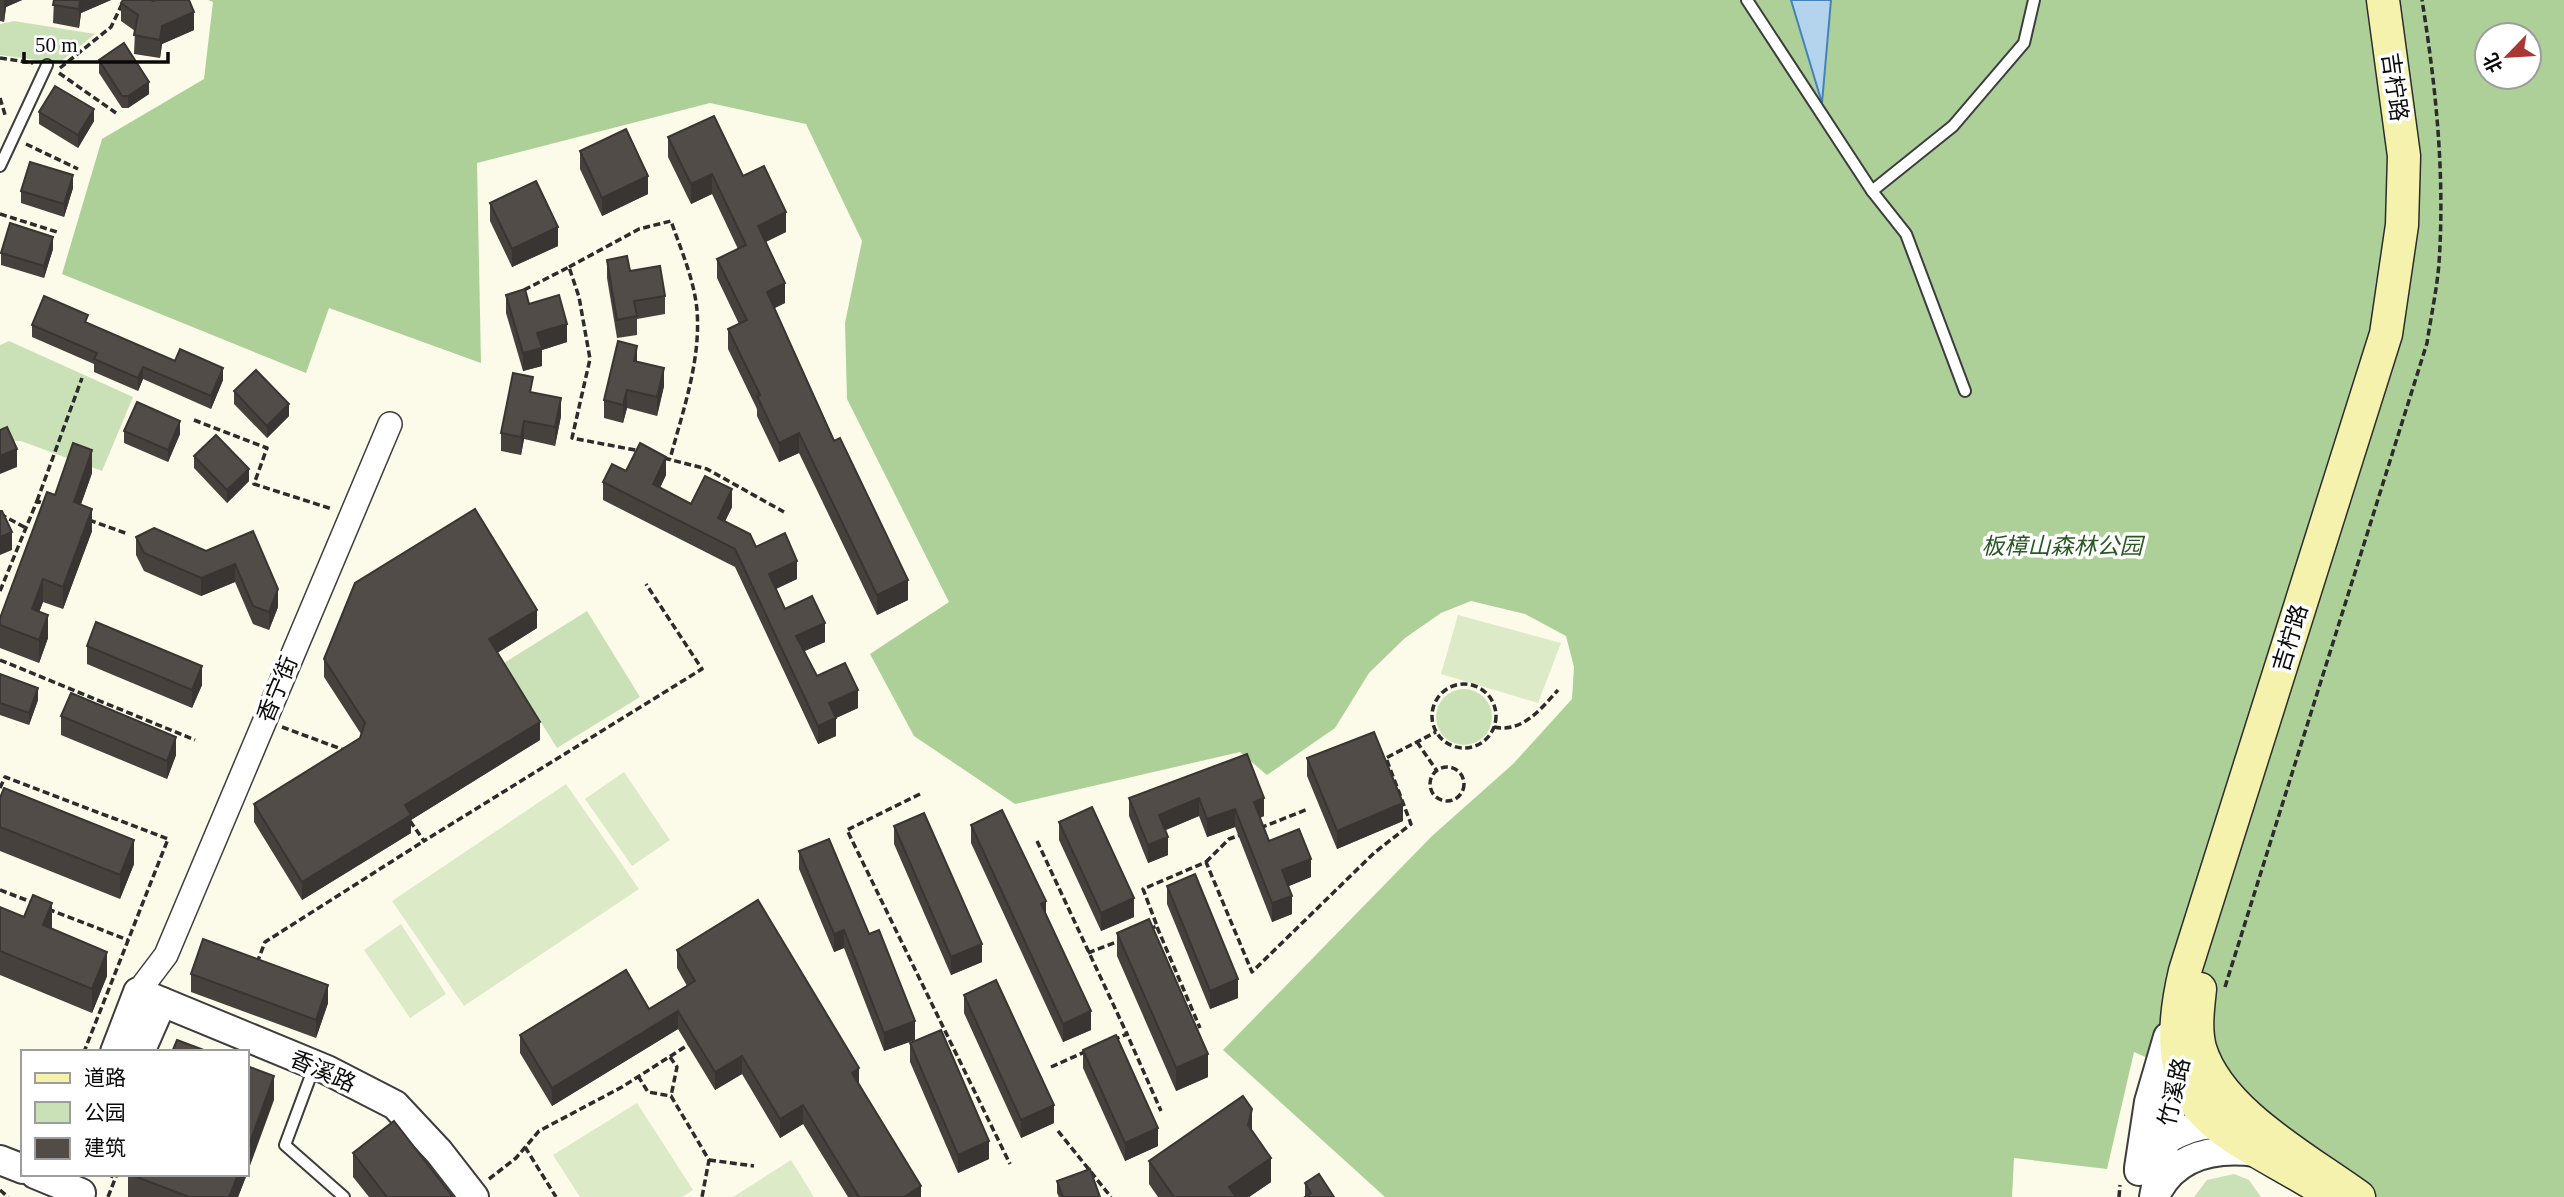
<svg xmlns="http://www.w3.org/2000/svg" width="2564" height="1197" viewBox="0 0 2564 1197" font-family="'Times New Roman','Noto Sans SC',serif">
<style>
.green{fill:#cae1b8}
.forest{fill:#add099;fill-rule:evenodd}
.pitch{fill:#dceac8}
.water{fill:#b4d3ed;stroke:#4482bb;stroke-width:2}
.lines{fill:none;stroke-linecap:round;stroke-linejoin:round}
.service-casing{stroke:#3d3d3d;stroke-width:14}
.minor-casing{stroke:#3d3d3d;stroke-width:26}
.tertiary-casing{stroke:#3d3d3d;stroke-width:32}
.secondary-casing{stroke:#2c2c2c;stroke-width:35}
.path{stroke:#2c2c2c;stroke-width:3.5;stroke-dasharray:7 3.5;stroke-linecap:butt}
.service{stroke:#fff;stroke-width:10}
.minor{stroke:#fff;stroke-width:23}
.tertiary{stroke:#fff;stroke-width:28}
.secondary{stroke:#f4f2ac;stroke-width:32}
.wall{fill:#46413d}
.shaded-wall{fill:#393532}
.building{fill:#514c47;stroke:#393532;stroke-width:2}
.labels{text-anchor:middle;stroke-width:7;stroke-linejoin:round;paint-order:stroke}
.street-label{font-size:23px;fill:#0a0a0a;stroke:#fff}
.park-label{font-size:23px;font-style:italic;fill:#2a5823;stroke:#fff}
</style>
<rect width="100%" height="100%" fill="#fcfae9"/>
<g class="green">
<path d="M14,21L95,34L59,63L0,55V24Z"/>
<path d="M9,341L133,397L102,471L21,441L0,440V345Z"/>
<path d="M587,611L640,697L557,748L504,663Z"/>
<circle cx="1464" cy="717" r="28"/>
<path d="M2234,1174L2249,1180L2261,1197H2194L2207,1180Z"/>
</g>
<path class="forest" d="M208,0H1791L1821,101L1831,0H2564V1197H2363L2238,1098L2134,1052L2107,1169L2014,1158L2012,1197H1385L1223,1050L1432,836L1513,764L1572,699L1574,667L1566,636L1525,614L1471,601L1441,613L1405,638L1369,673L1335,728L1267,775L1240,752L1015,804L914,736L870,654L949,602L847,399L845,323L862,241L806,124L710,103L477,163L481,363L329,308L306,373L62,274L102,139L204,79L213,2ZM2487,35H2529V77H2487Z"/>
<g class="pitch">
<path d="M1458,615L1561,643L1538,703L1441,674Z"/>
<path d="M624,772L670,840L632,866L585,799Z"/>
<path d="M566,784L639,889L464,1006L392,901Z"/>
<path d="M401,924L446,994L410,1018L364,950Z"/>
<path d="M637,1103L693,1190L682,1197H580L553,1155Z"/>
<path d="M791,1160L814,1197H733Z"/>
</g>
<path class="water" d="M1791,0H1831L1822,103Z"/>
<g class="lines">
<defs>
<g id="service">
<path d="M1747,0L1872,191L1953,126L2024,43L2034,0"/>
<path d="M0,166L47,65"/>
<path d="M1872,191L1906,234L1965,391"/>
<path d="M314,1067L285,1145L344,1197"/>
</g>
<path id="minor" d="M138,992L166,955L390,424"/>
<g id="tertiary">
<path d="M115,1052L138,992L327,1070L395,1105L439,1152L474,1197"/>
<path d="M140,1052L162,1002"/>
<path d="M0,1160L23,1169"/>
<path d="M2139,1168L2149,1102L2168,1037"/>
<path d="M2139,1171C2155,1136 2196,1121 2233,1124"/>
<path d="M35,1174L81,1193"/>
<path d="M2156,1194C2175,1155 2216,1147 2256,1152"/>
<path d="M2154,1197L2181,1059"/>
</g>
<g id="secondary">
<path d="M2200,989C2198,1008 2195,1029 2200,1048C2219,1112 2307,1159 2359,1197"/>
<path d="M2334,1197C2229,1128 2149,1124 2185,971L2386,334L2402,225L2404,156L2383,0"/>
</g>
</defs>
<use href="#service" class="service-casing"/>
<use href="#minor" class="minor-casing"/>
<use href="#tertiary" class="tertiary-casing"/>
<use href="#secondary" class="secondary-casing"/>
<g class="path">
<path d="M0,58L33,63"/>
<path d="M60,68L111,27L124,0"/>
<path d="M59,73L116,113"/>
<path d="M0,98L6,118"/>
<path d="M26,144L78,169"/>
<path d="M0,214L57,232"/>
<path d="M569,267L639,229L671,221C681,250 694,279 697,310C701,361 683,410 670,459"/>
<path d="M524,290L569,267L579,297L590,359L572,438L640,451"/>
<path d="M194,420L267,448L254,484L332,509"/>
<path d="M664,458L707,469L784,512"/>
<path d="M37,501L82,378"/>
<path d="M0,514L26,528"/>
<path d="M89,520L128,534"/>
<path d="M0,591L37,501L45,504"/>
<path d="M0,660L195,740"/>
<circle cx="1464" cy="716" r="32"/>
<path d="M282,727L344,750"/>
<path d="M1494,727C1522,733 1540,710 1558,690"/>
<path d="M1417,742L1437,771"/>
<circle cx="1447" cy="784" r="17"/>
<path d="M0,788L5,777L168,839L84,1052"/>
<path d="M920,794L847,830L1010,1164"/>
<path d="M410,821L424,841L702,669L646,584"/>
<path d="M1260,828L1308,809"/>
<path d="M1037,841L1127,1034"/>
<path d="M1206,862L1229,839L1243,834"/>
<path d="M0,890L34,903"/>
<path d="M48,909L128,940"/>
<path d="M1157,927L1200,1028"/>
<path d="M1149,929L1157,926L1143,889L1206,862L1252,972L1374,853L1411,824L1386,758L1436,732"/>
<path d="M1088,953L1119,941"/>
<path d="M257,963L265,942L424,841"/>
<path d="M2225,987L2427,343C2431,316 2437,289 2439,263C2445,175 2436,87 2422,0"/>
<path d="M1113,1040L1127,1034L1161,1111"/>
<path d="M670,1057L677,1067L671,1096"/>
<path d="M1051,1067L1087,1051"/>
<path d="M638,1076L648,1092L671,1096L709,1160L702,1197"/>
<path d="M1058,1131L1111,1197"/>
<path d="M525,1147L556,1197"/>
<path d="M709,1160L754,1166"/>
<path d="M107,1174L116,1178"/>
<path d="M489,1179L516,1158L539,1131L622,1087L688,1045"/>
<path d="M0,1190L8,1197"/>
<path d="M108,1197L117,1174"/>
<path d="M2119,1197L2120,1185"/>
</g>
<use href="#service" class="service"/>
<use href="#minor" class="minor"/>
<use href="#tertiary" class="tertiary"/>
<use href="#secondary" class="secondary"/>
</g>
<g class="wall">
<path d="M0,0H22L6,7L4,22L0,21Z"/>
<path d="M54,0H111L81,13L79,28L53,23Z"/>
<path d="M121,3L194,30L162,44L160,58L134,54L135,31L121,21Z"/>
<path d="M99,60L149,94L128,108H122L99,73Z"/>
<path d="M39,112L94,121L78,148L39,124Z"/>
<path d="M668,137L743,176L786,232L766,242L785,303L774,308L908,600L877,615L799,453L779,462L757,416V409L728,349V329L739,324L717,278V259L738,249L712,194L691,204L668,157Z"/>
<path d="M580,151L648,194L602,216L580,169Z"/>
<path d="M73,188L64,217L21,203V191Z"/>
<path d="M490,203L558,246L512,267L490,221Z"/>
<path d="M53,249L44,278L1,265V253Z"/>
<path d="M607,260L630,271L665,296V314L637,319V335L617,338L607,278Z"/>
<path d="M506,295L529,304L567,342L542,350V366L523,371L506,313Z"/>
<path d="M88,323L175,361L223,380L211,409L143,379L138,391L94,372V364L32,337V325Z"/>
<path d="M637,361L664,386L657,416L627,408L623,423L604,418V400Z"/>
<path d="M234,391L289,416L267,438L234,404Z"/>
<path d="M533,392L561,416L555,446L524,439L521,455L501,451V433Z"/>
<path d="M124,431L180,434L168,462L124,443Z"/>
<path d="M194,456L249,481L227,503L194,468Z"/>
<path d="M626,471L666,475L660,488L691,504L732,507L725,521L797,579L776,589L785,609L825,642L804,651L817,676L858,708L836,718V736L818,744L735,567L603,500V482Z"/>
<path d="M92,473L81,504L92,531L63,609L43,602L39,612L48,638L39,663L0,648V618L55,495Z"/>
<path d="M253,531L278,607L269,630L253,624L235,582L201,596L144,571L136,555V537L206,551Z"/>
<path d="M537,628L497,653L540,740L411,820V833L302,900L254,822V804L360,738L361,734L324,677V659Z"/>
<path d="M87,646L202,685L192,708L87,664Z"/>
<path d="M0,674L38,700L29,725L0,715Z"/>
<path d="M61,716L176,755L167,779L61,735Z"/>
<path d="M1247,754L1264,816L1260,818L1269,841L1311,877L1288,886L1292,914L1272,922L1235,827L1207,837L1199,816L1165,830L1168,855L1148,863L1129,816V798Z"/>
<path d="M1307,758L1403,821L1337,849L1307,776Z"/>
<path d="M0,798L134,864L120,899L0,851Z"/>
<path d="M1059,822L1134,917L1101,931L1059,840Z"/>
<path d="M971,825L1046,914L1091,1030L1063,1042L971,843Z"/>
<path d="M894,826L982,962L951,975L894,844Z"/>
<path d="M799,851L869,934L915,1040L884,1051L844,948L834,952L799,869Z"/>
<path d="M1167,886L1238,998L1210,1009L1167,904Z"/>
<path d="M0,907L24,917L52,927L51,929L107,976L92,1013L0,975Z"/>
<path d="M1117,933L1208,1077L1176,1091L1117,956Z"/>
<path d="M677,950L859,1085L921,1197H848L803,1124L780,1138L742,1074L715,1090L678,1029L552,1106L520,1053V1035L649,1009L687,986L677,968Z"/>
<path d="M191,974L328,1003L316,1038L191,992Z"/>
<path d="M964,995L1054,1123L1021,1138L964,1013Z"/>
<path d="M910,1043L989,1159L958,1173L910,1062Z"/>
<path d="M1083,1050L1158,1146L1125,1161L1083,1068Z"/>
<path d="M1252,1131L1271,1182L1249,1197H1158L1149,1184V1161Z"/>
<path d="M353,1153L453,1197H369L353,1177Z"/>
<path d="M128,1174H247L238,1197H128Z"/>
<path d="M1057,1181L1100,1197H1059L1057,1193Z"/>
<path d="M1305,1183L1334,1197H1305Z"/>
</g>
<g class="shaded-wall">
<path d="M4,0H22L6,7L4,22Z"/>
<path d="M80,0H111L81,13L79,28V9Z"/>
<path d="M194,12V30L162,44L160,58V40L162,26Z"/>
<path d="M149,82V94L128,108V96Z"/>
<path d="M94,109V121L78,148V135Z"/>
<path d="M712,174V194L691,204V184Z"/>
<path d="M73,175V188L64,217V204Z"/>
<path d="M648,176V194L602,216V198Z"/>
<path d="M786,212V232L758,245V226Z"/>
<path d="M558,227V246L512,267V249Z"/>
<path d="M53,237V249L44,278V266Z"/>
<path d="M785,283V303L767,312V292Z"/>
<path d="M567,324V342L542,350V366L523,371V353L537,333Z"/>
<path d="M637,346V364L634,361Z"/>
<path d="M143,367V379L138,391V378Z"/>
<path d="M223,368V380L211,409V396Z"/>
<path d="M664,368V386L657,416V397Z"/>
<path d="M627,390V408L623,423V405Z"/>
<path d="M561,398V416L555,446V427Z"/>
<path d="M289,404V416L267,438V426Z"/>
<path d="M180,421V434L168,462V450Z"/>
<path d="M524,421V439L521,455V437Z"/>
<path d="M799,433V453L779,462V443Z"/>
<path d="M17,449V467L0,474V456Z"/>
<path d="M92,450V473L74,524V502Z"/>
<path d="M666,457V475L653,502V484Z"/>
<path d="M249,469V481L227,503V490Z"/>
<path d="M732,489V507L718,536V518Z"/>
<path d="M92,509V531L63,609V587Z"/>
<path d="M12,532V550L0,555V537Z"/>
<path d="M797,561V579L769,592V574Z"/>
<path d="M235,564V582L201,596V578Z"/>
<path d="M43,579V602L32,631V609Z"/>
<path d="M908,580V600L877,615V595Z"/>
<path d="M278,589V607L269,630V612Z"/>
<path d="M537,610V628L489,658V639Z"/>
<path d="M48,615V638L39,663V640Z"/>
<path d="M825,623V642L796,655V636Z"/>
<path d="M202,666V685L192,708V690Z"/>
<path d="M38,688V700L29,725V713Z"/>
<path d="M858,690V708L836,718V736L818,744V726L829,703Z"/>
<path d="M540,722V740L411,820V833L302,900V882L405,805Z"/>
<path d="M176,737V755L167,779V761Z"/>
<path d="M1199,798V816L1159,833V815Z"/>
<path d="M1264,798V816L1254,820V802Z"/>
<path d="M1403,803V821L1337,849V831Z"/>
<path d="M1235,809V827L1207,837V819Z"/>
<path d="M1168,837V855L1148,863V845Z"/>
<path d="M134,840V864L120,899V875Z"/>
<path d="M1311,859V877L1282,889V870Z"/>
<path d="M1292,896V914L1272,922V903Z"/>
<path d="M1134,898V917L1101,931V913Z"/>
<path d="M1046,901V920L1041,904Z"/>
<path d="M52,903V927L43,949V925Z"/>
<path d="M844,930V948L834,952V934Z"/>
<path d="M982,944V962L951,975V957Z"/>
<path d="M107,952V976L92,1013V989Z"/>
<path d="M1238,979V998L1210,1009V991Z"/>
<path d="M328,985V1003L316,1038V1020Z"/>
<path d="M678,1011V1029L552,1106V1088Z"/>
<path d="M1091,1011V1030L1063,1042V1024Z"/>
<path d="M915,1021V1040L884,1051V1033Z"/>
<path d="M1208,1054V1077L1176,1091V1068Z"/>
<path d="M742,1056V1074L715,1090V1072Z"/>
<path d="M859,1068V1086L852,1073Z"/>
<path d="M274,1076V1100L247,1174V1150Z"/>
<path d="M803,1105V1124L780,1138V1119Z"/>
<path d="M1054,1105V1123L1021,1138V1120Z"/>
<path d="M1252,1109V1132L1248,1125Z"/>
<path d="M1158,1128V1146L1125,1161V1143Z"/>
<path d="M989,1141V1159L958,1173V1155Z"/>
<path d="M1271,1158V1182L1249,1197H1229V1187Z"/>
<path d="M238,1174H247L238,1197H229Z"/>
<path d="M921,1186V1197H904Z"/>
</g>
<g class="building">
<path d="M54,0H80L79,9L53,5Z"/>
<path d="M123,0H151L153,1L156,0H189L194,12L162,26L160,40L134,35L138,15L121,3Z"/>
<path d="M124,43L149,82L128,96H122L99,60Z"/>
<path d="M55,86L94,109L78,135L39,112Z"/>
<path d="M714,116L743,176L764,166L786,212L758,226L785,283L767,292L834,441L840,438L908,580L877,595L799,433L779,443L757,396L760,395L728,329L747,320L717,259L746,245L712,174L691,184L668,137Z"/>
<path d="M626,129L648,176L602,198L580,151Z"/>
<path d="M30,162L73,175L64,204L21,191Z"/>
<path d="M536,181L558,227L512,249L490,203Z"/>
<path d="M10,223L53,237L44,266L1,253Z"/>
<path d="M627,256L630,271L660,266L665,296L634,301L637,316L617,320L607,260Z"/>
<path d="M525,289L529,304L559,295L567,324L537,333L542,348L523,353L506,295Z"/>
<path d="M44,296L88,315L85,322L175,361L180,349L223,368L211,396L143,367L138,378L94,359L97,353L32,325Z"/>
<path d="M618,341L637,346L634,361L664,368L657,397L627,390L623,405L604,400Z"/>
<path d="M256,370L289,404L267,426L234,391Z"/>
<path d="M513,373L533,377L530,392L561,398L555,427L524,421L521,437L501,433Z"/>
<path d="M137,402L180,421L168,450L124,431Z"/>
<path d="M7,427L17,449L0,456V430Z"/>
<path d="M216,435L249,469L227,490L194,456Z"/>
<path d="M73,443L92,450L74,502L92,509L63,587L43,579L32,609L48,615L39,640L0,625V618L47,492L55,495Z"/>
<path d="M640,443L666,457L653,484L691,504L705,476L732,489L718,518L750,534L756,547L785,533L797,561L769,574L785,609L812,596L825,623L796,636L817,676L845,663L858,690L829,703L836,718L818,726L735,549L603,482L612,464L626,471Z"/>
<path d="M475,509L537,610L489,639L540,722L405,805L411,815L302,882L254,804L360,738L365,723L324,659L355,583Z"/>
<path d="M0,511H2L12,532L0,537Z"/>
<path d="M154,528L206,551L253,531L278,589L269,612L253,606L235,564L201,578L144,553L136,537Z"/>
<path d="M96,622L202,666L192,690L87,646Z"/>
<path d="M0,674L38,688L29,713L0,703Z"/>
<path d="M71,693L176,737L167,761L61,716Z"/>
<path d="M1374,732L1403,803L1337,831L1307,758Z"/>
<path d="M1247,754L1264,798L1254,802L1269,841L1299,829L1311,859L1282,870L1292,896L1272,903L1235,809L1207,819L1199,798L1159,815L1168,837L1148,845L1129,798Z"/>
<path d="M4,788L134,840L120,875L0,827V798Z"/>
<path d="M1092,807L1134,898L1101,913L1059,822Z"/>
<path d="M1002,810L1046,901L1041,904L1091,1011L1063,1024L971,825Z"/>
<path d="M924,813L982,944L951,957L894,826Z"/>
<path d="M829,839L869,934L879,930L915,1021L884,1033L844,930L834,934L799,851Z"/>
<path d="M1195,874L1238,979L1210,991L1167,886Z"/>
<path d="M33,895L52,903L43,925L107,952L92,989L0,951V907L24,917Z"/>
<path d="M758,900L859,1068L852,1073L921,1186L904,1197H859L803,1105L780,1119L742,1056L715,1072L678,1011L552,1088L520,1035L626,970L649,1009L695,981L677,950Z"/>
<path d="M1149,919L1208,1054L1176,1068L1117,933Z"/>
<path d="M203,939L328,985L316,1020L191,974Z"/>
<path d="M996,980L1054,1105L1021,1120L964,995Z"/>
<path d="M941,1030L989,1141L958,1155L910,1043Z"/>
<path d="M1116,1035L1158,1128L1125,1143L1083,1050Z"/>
<path d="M177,1040L209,1052H172Z"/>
<path d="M247,1066L274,1076L247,1150Z"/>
<path d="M1243,1096L1252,1109L1248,1125L1271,1158L1229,1187L1236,1197H1174L1149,1161Z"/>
<path d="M394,1121L453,1197H387L353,1153Z"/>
<path d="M1090,1169L1100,1197H1063L1057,1181Z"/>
<path d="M129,1174H238L229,1197H189Z"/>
<path d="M1319,1174L1334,1197H1305L1311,1193L1305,1183Z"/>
</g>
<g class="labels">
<g class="street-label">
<text transform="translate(2395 87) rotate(82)" y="8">吉柠路</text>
<text transform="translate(2290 638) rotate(-73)" y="8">吉柠路</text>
<text transform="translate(277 689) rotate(-67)" y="8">香宁街</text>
<text transform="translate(323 1071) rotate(24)" y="8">香溪路</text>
<text transform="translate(2174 1092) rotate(-77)" y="8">竹溪路</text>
</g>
<g class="park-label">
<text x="2062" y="554">板樟山森林公园</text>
</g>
</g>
<rect x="21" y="1050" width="228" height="126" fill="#ffffff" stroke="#9d9d9d" stroke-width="2"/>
<rect x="35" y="1073" width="35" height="10" fill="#f4f2ac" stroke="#9d9d9d" stroke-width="2"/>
<text x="84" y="1085" font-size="21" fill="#0a0a0a">道路</text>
<rect x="35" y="1102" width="35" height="21" fill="#cae1b8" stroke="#9d9d9d" stroke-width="2"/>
<text x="84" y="1120" font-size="21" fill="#0a0a0a">公园</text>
<rect x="35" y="1138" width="35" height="21" fill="#514c47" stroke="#9d9d9d" stroke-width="2"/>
<text x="84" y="1155" font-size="21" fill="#0a0a0a">建筑</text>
<g transform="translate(2508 56) rotate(245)"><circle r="33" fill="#ffffff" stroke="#9d9d9d" stroke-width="2"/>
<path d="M0-5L12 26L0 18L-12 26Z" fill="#a73834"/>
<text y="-10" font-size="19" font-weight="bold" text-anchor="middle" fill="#0a0a0a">北</text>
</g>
<path d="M24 52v10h144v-10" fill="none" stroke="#0a0a0a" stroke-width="3.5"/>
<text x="35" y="52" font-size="21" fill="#0a0a0a" stroke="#ffffff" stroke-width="5" paint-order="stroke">50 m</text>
</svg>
